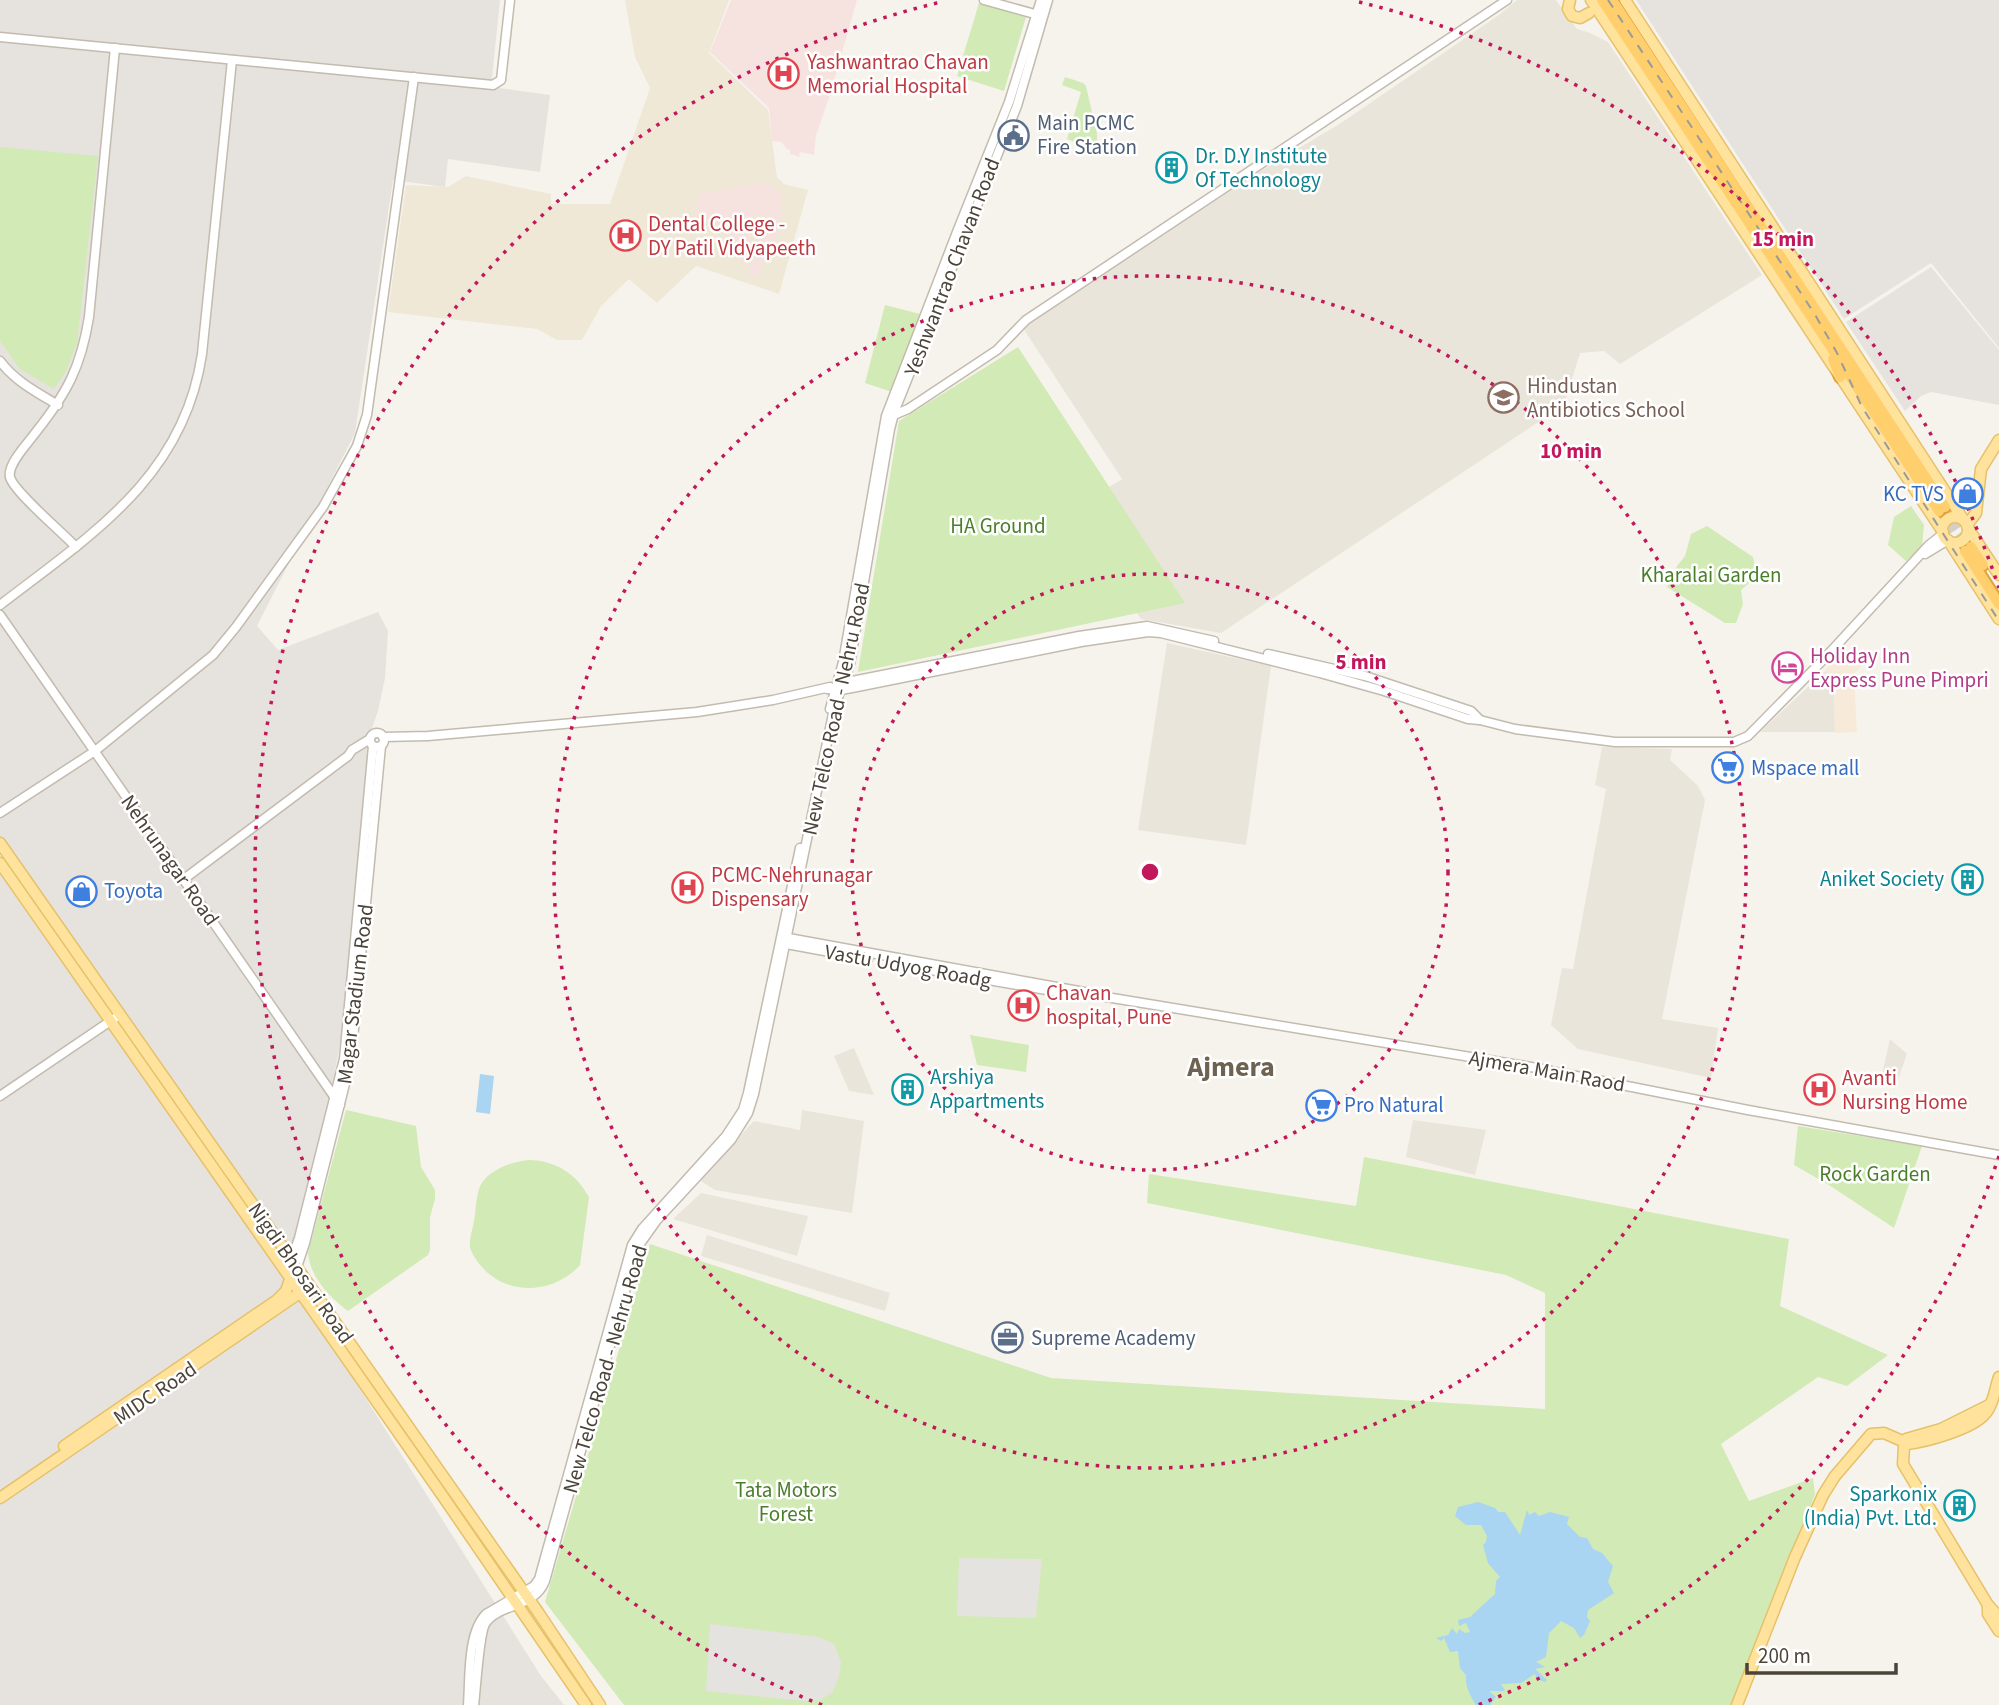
<svg xmlns="http://www.w3.org/2000/svg" width="1999" height="1705" viewBox="0 0 1999 1705" font-family="'Source Sans 3',sans-serif">
<style>
.residential{fill:#eae5da}
.commercial{fill:#f7ead8}
.industrial{fill:#e6e2dd}
.education{fill:#efe8d6}
.medical{fill:#f6e3e0}
.green{fill:#d2eab5}
.parking{fill:#e5e3e0}
.water{fill:#a9d4f2}
.lines{fill:none;stroke-linecap:round;stroke-linejoin:round}
.highway-tunnel{stroke:#d4d0c8;stroke-width:10;stroke-dasharray:10 5;stroke-linecap:butt}
.minor-casing{stroke:#c2bbae;stroke-width:11}
.major-casing{stroke:#e6c16a;stroke-width:13}
.highway-casing{stroke:#e0a43c;stroke-width:14}
.minor{stroke:#fff;stroke-width:8}
.major{stroke:#ffe39c;stroke-width:10}
.highway{stroke:#ffcf6e;stroke-width:10}
.rail{stroke:#9a9a9a;stroke-width:2;stroke-dasharray:9 9;stroke-linecap:butt}
.ring{fill:none;stroke:#c2185b;stroke-width:3.5;stroke-dasharray:3.5 7}
.labels{text-anchor:middle;stroke-width:5;stroke-linejoin:round;paint-order:stroke}
.health-label{font-size:21px;fill:#be3a42;stroke:#fff;text-anchor:start}
.service-label{font-size:21px;fill:#4e5e75;stroke:#fff;text-anchor:start}
.culture-label{font-size:21px;fill:#0d838f;stroke:#fff;text-anchor:start}
.street-label{font-size:21px;fill:#4b4439;stroke:#fff}
.education-label{font-size:21px;fill:#785e54;stroke:#fff;text-anchor:start}
.shop-label{font-size:21px;fill:#366cbe;stroke:#fff;text-anchor:start}
.park-label{font-size:21px;fill:#4a7f2a;stroke:#fff}
.hotel-label{font-size:21px;fill:#b23c85;stroke:#fff;text-anchor:start}
.district-label{font-size:28px;font-weight:bold;fill:#6e6250;stroke:#fff}
.centre{fill:#c2185b;stroke:#fff;stroke-width:3.5}
.ring-label{font-size:21px;text-anchor:middle;font-weight:bold;fill:#c2185b;stroke:#fff;stroke-width:5;stroke-linejoin:round;paint-order:stroke}
</style>
<rect width="100%" height="100%" fill="#f6f3ec"/>
<g class="residential">
<path d="M1517,0H1556L1577,29L1590,33L1608,42L1762,275L1620,364L1604,351L1580,353L1564,405L1221,633L1141,619L1068,513L1122,479L1023,328L1259,172L1341,123L1499,15Z"/>
<path d="M1167,643L1271,666L1246,845L1138,830Z"/>
<path d="M1825,671L1834,681L1835,732H1760Z"/>
<path d="M1602,747L1672,749L1670,760L1698,786L1705,800L1662,1019L1718,1028L1711,1078L1578,1049L1551,1025L1562,968L1573,969L1606,789L1595,785Z"/>
<path d="M1890,1039L1907,1054L1897,1082L1881,1079Z"/>
<path d="M854,1048L874,1095L849,1091L834,1056Z"/>
<path d="M802,1110L864,1121L852,1213L715,1190L699,1180L754,1121L800,1130Z"/>
<path d="M1413,1120L1486,1130L1475,1175L1406,1157Z"/>
<path d="M701,1193L808,1216L797,1256L673,1219Z"/>
<path d="M707,1235L890,1293L885,1311L701,1256Z"/>
</g>
<path class="commercial" d="M1846,649L1862,665L1854,674L1857,732L1835,733L1834,681L1825,670Z"/>
<g class="industrial">
<path d="M0,0H500L491,87L550,95L540,172L448,159L445,187L393,180L355,433L257,626L278,650L378,612L388,631L385,678L378,711L368,739L365,852L344,1021L327,1116L291,1254L0,839Z"/>
<path d="M1636,0H1999V348L1931,263L1844,319Z"/>
<path d="M1931,267L1999,350V405L1931,392L1921,396L1905,411L1846,322Z"/>
<path d="M0,866L288,1275L541,1676L564,1705H0Z"/>
</g>
<path class="education" d="M625,0H729L709,53L768,110L777,177L784,184L808,190L779,294L696,266L657,303L629,279L601,306L582,340H557L537,329L388,312L406,185L448,187L466,176L551,194V204H610L650,88L635,57Z"/>
<g class="medical">
<path d="M731,0H857L829,98L816,135L814,155L800,152L799,157L795,155L790,154V150L787,149L781,142L772,141L769,108L710,52Z"/>
<path d="M768,183L783,197L779,232L757,277L749,274L769,216H752L748,270L730,233L695,212L699,194Z"/>
<path d="M624,221L626,224L625,227H634L635,246L625,254H618L616,227Z"/>
</g>
<g class="green">
<path d="M979,3L1026,17L1004,91L957,76Z"/>
<path d="M1065,77L1083,83L1086,86L1097,134V150L1067,139L1081,92L1062,85Z"/>
<path d="M0,147L98,156L77,343L66,371L54,389L20,369L0,341Z"/>
<path d="M885,305L924,315L892,392L865,383Z"/>
<path d="M1018,347L1185,603L858,672L899,421Z"/>
<path d="M1911,506L1924,525L1922,547L1906,561L1888,545L1894,517Z"/>
<path d="M1707,526L1753,557L1756,571L1760,574L1741,590L1743,604L1736,623H1725L1667,587L1677,566L1685,556L1691,534Z"/>
<path d="M970,1035L1029,1045L1026,1072L977,1065Z"/>
<path d="M346,1110L416,1126L421,1167L435,1190V1199L430,1217V1250L428,1255L348,1311C330,1298 310,1277 308,1253Z"/>
<path d="M1798,1126L1922,1146L1894,1228L1829,1185L1794,1165Z"/>
<path d="M1364,1157L1789,1239L1780,1306L1888,1355L1847,1386L1818,1377L1721,1444L1749,1501L1813,1478L1815,1494L1736,1705H624L545,1602L650,1244L1051,1378L1545,1409V1293L1506,1275L1147,1203L1149,1174L1356,1206Z"/>
<path d="M528,1160C554,1160 576,1173 589,1197L580,1265C554,1294 507,1297 481,1266C477,1261 471,1253 470,1247C469,1239 473,1228 474,1221C476,1210 476,1199 479,1189C485,1171 511,1162 528,1160Z"/>
</g>
<g class="parking">
<path d="M959,1558L1042,1559L1036,1618L957,1616Z"/>
<path d="M710,1624L819,1637L834,1644L841,1662L839,1678L832,1693L820,1700L804,1701L706,1691Z"/>
</g>
<g class="water">
<path d="M480,1074L494,1076L490,1114L476,1112Z"/>
<path d="M1478,1502L1495,1508L1498,1512H1505L1520,1535L1527,1510L1529,1515L1535,1512L1539,1516L1550,1512L1569,1517L1567,1524L1580,1537L1587,1538L1593,1549L1602,1553L1613,1566L1608,1582L1614,1593L1588,1610L1587,1617L1590,1621L1584,1635L1580,1638L1574,1628L1561,1621L1549,1633L1546,1657L1536,1662L1545,1667L1535,1669L1547,1680L1545,1682L1537,1679L1535,1674L1521,1683L1501,1684L1505,1690L1503,1691H1489L1496,1697L1490,1705H1476C1470,1696 1465,1686 1466,1675L1460,1668L1458,1651L1450,1652L1444,1638L1441,1641L1436,1638L1448,1635L1452,1628L1457,1634L1459,1629L1465,1633L1470,1632L1466,1623L1459,1626L1458,1620L1470,1617L1495,1594L1496,1581L1500,1577L1488,1563L1483,1545L1486,1542L1487,1536L1481,1525H1466L1455,1516L1458,1507Z"/>
</g>
<g class="lines">
<g class="highway-tunnel">
<path d="M1945,507L1971,547"/>
<path d="M1939,511L1965,551"/>
</g>
<defs>
<g id="minor">
<path d="M984,0L1042,16"/>
<path d="M0,37L493,85L501,80L510,0"/>
<path d="M0,361C15,381 36,392 58,405"/>
<path d="M890,415H894L908,409L997,350L1026,320L1507,0"/>
<path d="M76,547C64,534 13,491 10,477C7,464 29,442 36,432C67,393 81,367 89,317L115,48"/>
<path d="M1925,554L1948,540"/>
<path d="M0,605C91,535 184,477 202,354L232,60"/>
<path d="M0,615L340,1105"/>
<path d="M1268,654L1365,676L1471,711L1480,720"/>
<path d="M842,683L1079,636L1147,626L1214,641"/>
<path d="M827,689L841,690L857,687L1081,642L1148,632L1161,633L1320,673L1384,691L1468,719L1480,720L1515,729L1615,742H1734L1748,736L1822,661L1929,545L1943,534"/>
<path d="M830,709L843,662L886,416L957,232L1009,102L1041,0"/>
<circle cx="377" cy="740" r="7"/>
<path d="M383,737L428,736L697,712L773,700L830,687"/>
<path d="M0,813L95,751L213,655L236,627L323,507L357,446L367,415L414,77"/>
<path d="M184,879L348,756L352,750L370,739"/>
<path d="M783,937L1090,993L1094,995L1531,1067L1748,1110L1999,1155"/>
<path d="M781,943L868,959"/>
<path d="M919,968L1075,995"/>
<path d="M0,1096L115,1018"/>
<path d="M284,1258L295,1249L299,1238L344,1059L373,746"/>
<path d="M297,1267L305,1243L351,1060L381,746"/>
<path d="M468,1705C470,1679 467,1633 486,1614L534,1586L539,1579L632,1245L642,1229L726,1136L743,1110L748,1093L800,848"/>
<path d="M474,1705C476,1690 479,1635 485,1624C498,1603 534,1609 545,1581L637,1248L657,1220L731,1140L748,1113L754,1094L834,709L850,664L890,429L895,410L1017,106L1048,0"/>
</g>
<g id="major">
<path d="M1570,0L1568,9L1572,16L1580,18L1589,13"/>
<path d="M1591,0L1943,532"/>
<path d="M1625,0L1963,519"/>
<circle cx="1955" cy="530" r="13"/>
<path d="M1967,525L1976,513L1981,469L1999,440"/>
<path d="M1968,528L1999,575"/>
<path d="M1948,540L1999,619"/>
<path d="M0,843L538,1612L600,1705"/>
<path d="M0,863L442,1495L586,1705"/>
<path d="M1906,1439L1941,1429L1989,1405"/>
<path d="M1907,1444C1926,1442 1973,1429 1985,1414C1993,1406 1995,1388 1999,1377"/>
<path d="M64,1446L277,1300L286,1291L292,1274"/>
<path d="M1904,1446L1903,1464L1988,1605L1999,1617"/>
<path d="M0,1498L304,1290"/>
<path d="M1988,1605V1614L1999,1631"/>
<path d="M1737,1705L1795,1557L1823,1495L1835,1476L1871,1434L1884,1433L1900,1440"/>
</g>
<g id="highway">
<path d="M1602,0L1939,511"/>
<path d="M1612,0L1945,507"/>
<path d="M1833,359L1840,377"/>
<path d="M1971,547L1983,565"/>
<path d="M1965,551L1999,604"/>
</g>
</defs>
<use href="#minor" class="minor-casing"/>
<use href="#major" class="major-casing"/>
<use href="#highway" class="highway-casing"/>
<use href="#minor" class="minor"/>
<use href="#major" class="major"/>
<use href="#highway" class="highway"/>
<path class="rail" d="M1608,0L1814,313L1837,353L1862,407L1999,621"/>
</g>
<g class="ring">
<circle cx="1150" cy="872" r="298"/>
<circle cx="1150" cy="872" r="596"/>
<path d="M1999 1156A895 895 0 0 1 1478 1705M822 1705A895 895 0 0 1 941 2M1359 2A895 895 0 0 1 1999 588"/>
</g>
<defs>
<symbol id="hospital-ring" viewBox="-11 -11 22 22"><circle r="9.5" fill="#fff" stroke="#e0444e" stroke-width="1.5"/><path d="M-5-5h3v3.5h4V-5h3V5h-3V1.5h-4V5h-3Z" fill="#e0444e"/></symbol>
<symbol id="civic-ring" viewBox="-11 -11 22 22"><circle r="9.5" fill="#fff" stroke="#5c6f8a" stroke-width="1.5"/><path d="M-.6-6.5H3V-4.5H.6V-3L4-1V1h2V6H-6V1h2V-1L-.6-3ZM-1.2 2.5V6h2.4V2.5Z" fill="#5c6f8a"/></symbol>
<symbol id="building-ring" viewBox="-11 -11 22 22"><circle r="9.5" fill="#fff" stroke="#0f9aa8" stroke-width="1.5"/><path d="M-4-6H4V6H1V3H-1V6H-4ZM-2.5-4.3h1.7v1.8h-1.7ZM.8-4.3h1.7v1.8H.8ZM-2.5-1h1.7V.8h-1.7ZM.8-1h1.7V.8H.8Z" fill="#0f9aa8"/></symbol>
<symbol id="school-ring" viewBox="-11 -11 22 22"><circle r="9.5" fill="#fff" stroke="#8d6e63" stroke-width="1.5"/><path d="M0-5L7-2L0 1L-7-2ZM-4 1L0 2.5L4 1V4Q0 6-4 4Z" fill="#8d6e63"/></symbol>
<symbol id="shop-ring" viewBox="-11 -11 22 22"><circle r="9.5" fill="#fff" stroke="#3f7fe0" stroke-width="1.5"/><path d="M-5-2.5h2.3a2.7 3.5 0 0 1 5.4 0H5L5.5 6h-11ZM-1.5-2.5h3a1.5 2.3 0 0 0-3 0Z" fill="#3f7fe0"/></symbol>
<symbol id="hotel-ring" viewBox="-11 -11 22 22"><circle r="9.5" fill="#fff" stroke="#d1479c" stroke-width="1.5"/><path d="M-6-4.5h1.5V1H6V5H4.5V3h-9V5H-6ZM-4 0a1.8 1.8 0 1 1 3.6 0ZM.5 0V-2.5h3Q6-2.5 6 0Z" fill="#d1479c"/></symbol>
<symbol id="supermarket-ring" viewBox="-11 -11 22 22"><circle r="9.5" fill="#fff" stroke="#3f7fe0" stroke-width="1.5"/><path d="M-6-5.5h2.5l.6 2H6L4.5 2H-2.5L-4.4-4H-6ZM-1.5 3.2a1.3 1.3 0 1 0 .1 0ZM3 3.2a1.3 1.3 0 1 0 .1 0Z" fill="#3f7fe0"/></symbol>
<symbol id="office-ring" viewBox="-11 -11 22 22"><circle r="9.5" fill="#fff" stroke="#5c6f8a" stroke-width="1.5"/><path d="M-6-3h4V-5.5h4V-3h4V5H-6ZM-1-4.5V-3h2v-1.5ZM-6 0V1H6V0Z" fill="#5c6f8a"/></symbol>
</defs>
<g fill-rule="evenodd">
<use href="#hospital-ring" x="766" y="56" width="35" height="35"/>
<use href="#civic-ring" x="996" y="118" width="35" height="35"/>
<use href="#building-ring" x="1154" y="150" width="35" height="35"/>
<use href="#hospital-ring" x="608" y="218" width="35" height="35"/>
<use href="#school-ring" x="1486" y="380" width="35" height="35"/>
<use href="#shop-ring" x="1950" y="476" width="35" height="35"/>
<use href="#hotel-ring" x="1770" y="650" width="35" height="35"/>
<use href="#supermarket-ring" x="1710" y="750" width="35" height="35"/>
<use href="#building-ring" x="1950" y="862" width="35" height="35"/>
<use href="#hospital-ring" x="670" y="870" width="35" height="35"/>
<use href="#shop-ring" x="64" y="874" width="35" height="35"/>
<use href="#hospital-ring" x="1006" y="988" width="35" height="35"/>
<use href="#building-ring" x="890" y="1072" width="35" height="35"/>
<use href="#hospital-ring" x="1802" y="1072" width="35" height="35"/>
<use href="#supermarket-ring" x="1304" y="1088" width="35" height="35"/>
<use href="#office-ring" x="990" y="1320" width="35" height="35"/>
<use href="#building-ring" x="1942" y="1488" width="35" height="35"/>
</g>
<g class="labels">
<g class="health-label">
<text x="807" y="69">Yashwantrao Chavan<tspan x="807" dy="24">Memorial Hospital</tspan></text>
<text x="648" y="231">Dental College -<tspan x="648" dy="24">DY Patil Vidyapeeth</tspan></text>
<text x="711" y="882">PCMC-Nehrunagar<tspan x="711" dy="24">Dispensary</tspan></text>
<text x="1046" y="1000">Chavan<tspan x="1046" dy="24">hospital, Pune</tspan></text>
<text x="1842" y="1085">Avanti<tspan x="1842" dy="24">Nursing Home</tspan></text>
</g>
<g class="service-label">
<text x="1037" y="130">Main PCMC<tspan x="1037" dy="24">Fire Station</tspan></text>
<text x="1031" y="1345">Supreme Academy</text>
</g>
<g class="culture-label">
<text x="1195" y="163">Dr. D.Y Institute<tspan x="1195" dy="24">Of Technology</tspan></text>
<text x="1944" y="886" text-anchor="end">Aniket Society</text>
<text x="930" y="1084">Arshiya<tspan x="930" dy="24">Appartments</tspan></text>
<text x="1937" y="1501" text-anchor="end">Sparkonix<tspan x="1937" dy="24">(India) Pvt. Ltd.</tspan></text>
</g>
<g class="street-label">
<text transform="translate(952 267) rotate(-69)" y="7">Yeshwantrao Chavan Road</text>
<text transform="translate(836 709) rotate(-78)" y="7">New Telco Road - Nehru Road</text>
<text transform="translate(170 860) rotate(55)" y="7">Nehrunagar Road</text>
<text transform="translate(908 966) rotate(10)" y="7">Vastu Udyog Roadg</text>
<text transform="translate(355 994) rotate(-83)" y="7">Magar Stadium Road</text>
<text transform="translate(1547 1071) rotate(10)" y="7">Ajmera Main Raod</text>
<text transform="translate(301 1273) rotate(55)" y="7">Nigdi Bhosari Road</text>
<text transform="translate(605 1369) rotate(-74)" y="7">New Telco Road - Nehru Road</text>
<text transform="translate(155 1393) rotate(-34)" y="7">MIDC Road</text>
</g>
<g class="education-label">
<text x="1527" y="393">Hindustan<tspan x="1527" dy="24">Antibiotics School</tspan></text>
</g>
<g class="shop-label">
<text x="1944" y="501" text-anchor="end">KC TVS</text>
<text x="1751" y="775">Mspace mall</text>
<text x="104" y="898">Toyota</text>
<text x="1344" y="1112">Pro Natural</text>
</g>
<g class="park-label">
<text x="998" y="533">HA Ground</text>
<text x="1711" y="582">Kharalai Garden</text>
<text x="1875" y="1181">Rock Garden</text>
<text x="786" y="1497">Tata Motors<tspan x="786" dy="24">Forest</tspan></text>
</g>
<g class="hotel-label">
<text x="1810" y="663">Holiday Inn<tspan x="1810" dy="24">Express Pune Pimpri</tspan></text>
</g>
<g class="district-label">
<text x="1231" y="1076">Ajmera</text>
</g>
</g>
<circle cx="1150" cy="872" r="10" class="centre"/>
<g class="ring-label">
<text x="1783" y="246">15 min</text>
<text x="1571" y="458">10 min</text>
<text x="1361" y="669">5 min</text>
</g>
<path d="M1747 1663v10h149v-10" fill="none" stroke="#4b4439" stroke-width="3.5"/>
<text x="1758" y="1663" font-size="21" fill="#4b4439" stroke="#ffffff" stroke-width="5" paint-order="stroke">200 m</text>
</svg>
